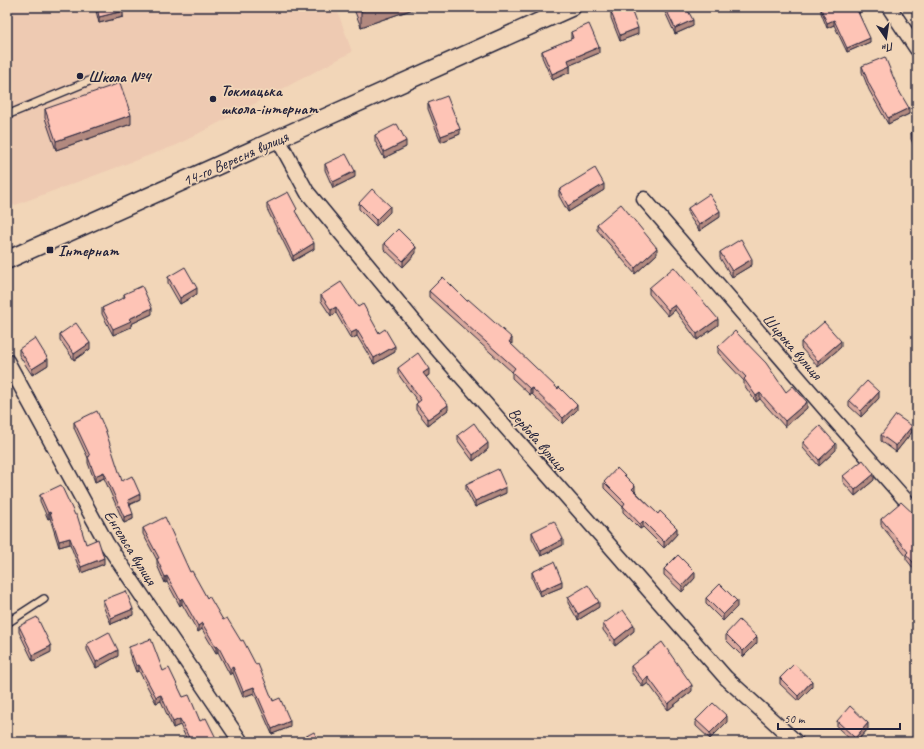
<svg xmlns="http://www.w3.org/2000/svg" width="924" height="749" viewBox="0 0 924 749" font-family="Caveat,sans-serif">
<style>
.built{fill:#eecab2}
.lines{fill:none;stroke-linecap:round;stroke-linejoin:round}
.service-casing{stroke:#22223b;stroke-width:10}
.minor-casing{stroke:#22223b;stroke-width:17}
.tertiary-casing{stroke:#22223b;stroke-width:20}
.service{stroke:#f2d6b8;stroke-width:7}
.minor{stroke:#f2d6b8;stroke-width:14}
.tertiary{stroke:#f2d6b8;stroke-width:17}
.wall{fill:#daa99d;stroke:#22223b}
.shaded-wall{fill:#b2897f;stroke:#22223b}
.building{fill:#fec4b6;stroke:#22223b}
.poi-dot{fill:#22223b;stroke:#f2d6b8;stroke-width:1.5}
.labels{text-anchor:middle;stroke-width:3.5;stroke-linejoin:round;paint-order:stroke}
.poi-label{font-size:16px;font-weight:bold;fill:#22223b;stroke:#f2d6b8;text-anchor:start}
.street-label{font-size:16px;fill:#22223b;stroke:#f2d6b8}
</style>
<rect width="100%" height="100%" fill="#f2d6b8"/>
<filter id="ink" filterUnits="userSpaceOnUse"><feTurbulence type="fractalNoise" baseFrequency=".025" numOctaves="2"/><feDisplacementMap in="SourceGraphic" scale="8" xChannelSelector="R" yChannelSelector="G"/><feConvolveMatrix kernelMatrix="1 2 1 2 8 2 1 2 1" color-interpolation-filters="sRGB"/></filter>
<g filter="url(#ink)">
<path class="built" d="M7,7H336L352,52L177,145L7,208Z"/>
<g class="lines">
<defs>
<g id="service">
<path d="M7,115L99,77"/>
<path d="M7,623L44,599"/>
</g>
<g id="minor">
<path d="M889,7L917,49"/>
<path d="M278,139L307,192L431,342L726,678L796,742"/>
<path d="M644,199L827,411L917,513"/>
<path d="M7,361L107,544L241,742"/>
</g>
<path id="tertiary" d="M7,260L572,7"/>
</defs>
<use href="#service" class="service-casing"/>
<use href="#minor" class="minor-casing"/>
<use href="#tertiary" class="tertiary-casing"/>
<use href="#service" class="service"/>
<use href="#minor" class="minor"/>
<use href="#tertiary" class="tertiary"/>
</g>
<g class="wall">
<path d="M95,7H122L123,17L99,23Z"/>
<path d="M353,7H419L361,27Z"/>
<path d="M665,7H686L693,26L675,34L665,12Z"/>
<path d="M821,9L860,13L859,14L870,42L847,52L834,25L827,28L821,13Z"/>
<path d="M611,12L638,34L620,41L611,18Z"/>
<path d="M571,32L599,53L570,65V72L552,80L542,57V51L571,39Z"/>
<path d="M862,66L899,91L909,114L888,124L869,90L862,72Z"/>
<path d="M428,103L460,134L441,142L428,109Z"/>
<path d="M45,109L131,124L56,150L45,118Z"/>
<path d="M917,130V153L911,139V133Z"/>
<path d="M375,135L406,147L384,158L375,141Z"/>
<path d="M325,164L355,177L333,188L325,170Z"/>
<path d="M559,190H604L568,212L559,196Z"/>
<path d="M267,203L297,214L314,249L293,261L267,209Z"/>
<path d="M359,203L390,212L376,226L359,209Z"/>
<path d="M688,208L720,217L699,231L688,214Z"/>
<path d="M597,224L657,254L635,274L597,230Z"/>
<path d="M384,243L416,253L403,267L384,249Z"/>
<path d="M720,252L752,265L732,277L720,258Z"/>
<path d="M168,277L197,294L180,304L168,283Z"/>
<path d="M649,288L718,325L697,340L675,310L668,316L649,294Z"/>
<path d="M429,291L512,345L577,410L563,424L532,394L530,395L512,378V372L429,297Z"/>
<path d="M124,294L152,314L131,324V327L113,335L102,314V308L124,298Z"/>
<path d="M321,295L358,307L395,352L374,364L357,336L351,339L336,313L331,316L321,301Z"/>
<path d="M60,334L90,349L74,360L60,340Z"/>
<path d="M801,342L841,347L818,367L801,348Z"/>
<path d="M718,347L786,392L807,408L785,427L760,399L756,402L744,385V381L718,353Z"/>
<path d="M19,349L48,365L32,375L19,355Z"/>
<path d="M398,368L429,375L426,377L448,410L428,425L416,410V404L418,402L398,374Z"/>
<path d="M879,398L861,417L849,406V400Z"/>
<path d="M74,422L122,481L140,500L130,505L133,519L124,523L104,478L95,482L88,463V458L74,428Z"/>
<path d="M912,432L896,452L881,441V435Z"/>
<path d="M458,435L488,449L473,461L458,441Z"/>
<path d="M803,442L836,450L819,466L803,448Z"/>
<path d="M843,476L874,480L855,496L843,482Z"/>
<path d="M604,482L635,491L677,534L664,548L643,527L640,529L623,512V507L604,488Z"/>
<path d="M466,484L506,493L475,507L466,490Z"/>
<path d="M40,495L86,544L104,564L81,573L70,544L59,547L50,518L48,519L40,501Z"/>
<path d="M917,517V573L906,559V556L881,525V519Z"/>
<path d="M143,528L190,572L207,598L223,620L290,727L272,734L254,693L243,697L233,673L230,675L218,652L216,653L202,629L198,632L182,604L180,606L167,582L165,583L157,565V560L143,534Z"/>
<path d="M532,532L563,545L541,556L532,538Z"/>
<path d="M664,569L695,578L682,592L664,575Z"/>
<path d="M532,572L562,587L540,596L532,578Z"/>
<path d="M568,597L599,607L578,620L568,603Z"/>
<path d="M706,598L737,607L723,621L706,604Z"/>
<path d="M103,600L133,615L111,624L103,606Z"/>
<path d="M603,624L634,631L615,646L603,630Z"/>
<path d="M19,626L51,652L33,661L19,632Z"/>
<path d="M726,634L757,643L743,657L726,640Z"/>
<path d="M87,644L118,656L96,668L87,650Z"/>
<path d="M129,647L163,671L183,697L200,721L218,742H188L180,725L173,728L161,701L156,703L139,671L136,672L129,653Z"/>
<path d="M631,666L692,691L668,710L648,683L643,687L631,672Z"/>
<path d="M780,678L812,687L798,701L780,684Z"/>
<path d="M696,720L727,722L710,739L696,726Z"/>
<path d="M837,721L868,729L856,742H853L837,727Z"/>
</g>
<g class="shaded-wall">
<path d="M373,7H419L361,27V11Z"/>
<path d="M860,9V13L857,14V10Z"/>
<path d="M123,11V17L99,23V17Z"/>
<path d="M693,20V26L675,34V28Z"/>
<path d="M834,20V25L827,28V23Z"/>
<path d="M638,28V34L620,41V35Z"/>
<path d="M870,38V42L847,52V48Z"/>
<path d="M599,47V53L568,66V60Z"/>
<path d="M570,66V72L552,80V74Z"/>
<path d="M909,108V114L888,124V118Z"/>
<path d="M131,115V124L56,150V141Z"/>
<path d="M460,129V134L441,142V136Z"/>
<path d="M406,141V147L384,158V152Z"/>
<path d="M355,171V177L333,188V182Z"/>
<path d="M604,184V190L568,212V206Z"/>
<path d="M390,206V212L376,226V220Z"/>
<path d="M720,211V217L699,231V225Z"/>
<path d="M314,243V249L293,261V256Z"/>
<path d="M416,247V253L403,267V261Z"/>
<path d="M657,248V254L635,274V268Z"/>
<path d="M752,259V265L732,277V271Z"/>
<path d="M197,288V294L180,304V298Z"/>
<path d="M675,305V310L668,316V310Z"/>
<path d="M336,307V313L331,316V310Z"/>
<path d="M152,308V314L131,324V327L113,335V329L129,319Z"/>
<path d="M718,319V325L697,340V334Z"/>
<path d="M357,330V336L351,339V333Z"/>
<path d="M512,338V344L509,342Z"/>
<path d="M841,341V347L818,367V361Z"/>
<path d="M90,343V349L74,360V354Z"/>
<path d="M395,346V352L374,364V358Z"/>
<path d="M48,359V365L32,375V369Z"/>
<path d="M429,369V375L423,379V373Z"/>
<path d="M532,388V394L530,395V389Z"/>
<path d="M879,392V398L861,417V411Z"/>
<path d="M760,393V399L756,402V396Z"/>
<path d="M807,402V408L785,427V421Z"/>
<path d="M448,405V410L428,425V419Z"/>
<path d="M577,405V410L563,424V418Z"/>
<path d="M912,426V432L896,452V446Z"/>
<path d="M488,443V449L473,461V455Z"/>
<path d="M836,444V450L819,466V460Z"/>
<path d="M104,472V478L95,482V476Z"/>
<path d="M874,474V480L855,496V490Z"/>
<path d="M635,486V492L632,489Z"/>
<path d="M506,487V493L475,507V501Z"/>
<path d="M140,494V500L128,505V500Z"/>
<path d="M50,512V518L48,519V513Z"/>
<path d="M133,514V519L124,523V517Z"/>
<path d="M643,521V527L640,529V524Z"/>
<path d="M677,528V534L664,548V542Z"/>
<path d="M70,538V544L59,547V541Z"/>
<path d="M563,539V545L541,556V551Z"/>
<path d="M104,558V564L81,573V567Z"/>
<path d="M695,572V578L682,592V586Z"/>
<path d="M167,576V582L165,583V577Z"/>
<path d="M562,581V587L540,596V591Z"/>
<path d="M10,589V595L7,596V590Z"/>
<path d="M182,598V604L180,606V600Z"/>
<path d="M737,601V607L723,621V615Z"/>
<path d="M599,602V607L578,620V614Z"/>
<path d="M133,609V615L111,624V618Z"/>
<path d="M202,623V629L198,632V626Z"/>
<path d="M634,625V631L615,646V640Z"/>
<path d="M757,637V643L743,657V651Z"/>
<path d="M51,646V652L33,661V655Z"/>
<path d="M218,646V652L216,653V647Z"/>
<path d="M118,650V656L96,668V662Z"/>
<path d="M139,665V671L136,672V666Z"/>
<path d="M233,667V673L230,675V669Z"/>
<path d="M648,677V683L643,687V681Z"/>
<path d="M812,681V687L798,701V696Z"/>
<path d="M692,685V691L668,710V704Z"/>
<path d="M254,687V693L243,697V691Z"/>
<path d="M161,695V701L156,703V697Z"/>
<path d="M727,716V722L710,739V733Z"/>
<path d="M180,719V725L173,728V722Z"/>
<path d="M290,721V727L272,734V729Z"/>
<path d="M868,723V729L856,742H855V738Z"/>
</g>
<g class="building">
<path d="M97,7H122L123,11L99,17Z"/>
<path d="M359,7H373L361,11Z"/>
<path d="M623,7H630L638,28L620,35L611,12Z"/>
<path d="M665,7H686L693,20L675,28Z"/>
<path d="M825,7H859L860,9L857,10L870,38L847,48L834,20L827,23L821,9Z"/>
<path d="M589,24L599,47L568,60L570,66L552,74L542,51L573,38L571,32Z"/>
<path d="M885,57L899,91L909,108L888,118L869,84L862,66Z"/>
<path d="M120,83L131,115L56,141L45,109Z"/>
<path d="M447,96L460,129L441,136L428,103Z"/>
<path d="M397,124L406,141L384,152L375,135Z"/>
<path d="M917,130V147L911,133Z"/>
<path d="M346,154L355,171L333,182L325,164Z"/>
<path d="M595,168L604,184L568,206L559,190Z"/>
<path d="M372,189L390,206L376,220L359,203Z"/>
<path d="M288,192L297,209L295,211L314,243L293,256L267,203Z"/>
<path d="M709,194L720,211L699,225L688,208Z"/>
<path d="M621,204L657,248L635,268L597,224Z"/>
<path d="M398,229L416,247L403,261L384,243Z"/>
<path d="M741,239L752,259L732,271L720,252Z"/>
<path d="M185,267L197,288L180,298L168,277Z"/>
<path d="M674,267L718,319L697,334L675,305L668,310L649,288Z"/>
<path d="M443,277L467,301L468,299L512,338L509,342L558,389L559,387L577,405L563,418L532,388L530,389L512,372L515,368L429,291Z"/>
<path d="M341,282L358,307L363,304L379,333L385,329L395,346L374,358L357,330L351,333L336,307L331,310L321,295Z"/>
<path d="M142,286L152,308L129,319L131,321L113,329L102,308L125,297L124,294Z"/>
<path d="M824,322L841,341L818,361L801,342Z"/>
<path d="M76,323L90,343L74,354L60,334Z"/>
<path d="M735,331L766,363L786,392L793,386L807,402L785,421L760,393L756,396L744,379L746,377L718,347Z"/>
<path d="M35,338L48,359L32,369L19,349Z"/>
<path d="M418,353L429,369L423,373L448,405L428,419L416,404L421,400L398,368Z"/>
<path d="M867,381L879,392L861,411L849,400Z"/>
<path d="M97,411L105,429L122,481L132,476L140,494L128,500L133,514L124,517L104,472L95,476L88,457L90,456L74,422Z"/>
<path d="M896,415L912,426L896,446L881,435Z"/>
<path d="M474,423L488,443L473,455L458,435Z"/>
<path d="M820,426L836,444L819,460L803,442Z"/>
<path d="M863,460L874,474L855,490L843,476Z"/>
<path d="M617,468L635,486L632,489L658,514L660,511L677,528L664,542L643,521L640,524L623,506L625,503L604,482Z"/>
<path d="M498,469L506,487L475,501L466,484Z"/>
<path d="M61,485L75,515H77L86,544L98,539L104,558L81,567L70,538L59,541L50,512L48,513L40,495Z"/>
<path d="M901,502L917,517V567L906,554L908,552L881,519Z"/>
<path d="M165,517L190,572L192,571L207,598L209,596L223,620L227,618L241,641L243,640L256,665L258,664L273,701L280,698L290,721L272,729L254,687L243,691L233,667L230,669L218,646L216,647L202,623L198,626L182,598L180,600L167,576L165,577L157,559L159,558L143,528Z"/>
<path d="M554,521L563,539L541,551L532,532Z"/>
<path d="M678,555L695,572L682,586L664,569Z"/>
<path d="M554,562L562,581L540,591L532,572Z"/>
<path d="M7,583L10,589L7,590Z"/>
<path d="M720,584L737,601L723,615L706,598Z"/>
<path d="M588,585L599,602L578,614L568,597Z"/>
<path d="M126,591L133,609L111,618L103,600Z"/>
<path d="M623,610L634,625L615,640L603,624Z"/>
<path d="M37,617L51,646L33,655L19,626Z"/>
<path d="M739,620L757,637L743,651L726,634Z"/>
<path d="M109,632L118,650L96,662L87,644Z"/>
<path d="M151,639L163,671L169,668L183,697L189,695L200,721L206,718L218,742H191L180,719L173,722L161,695L156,697L139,665L136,666L129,647Z"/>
<path d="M662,642L692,685L668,704L648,677L643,681L631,666Z"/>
<path d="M794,664L812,681L798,696L780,678Z"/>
<path d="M713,703L727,716L710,733L696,720Z"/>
<path d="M850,706L868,723L855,738L837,721Z"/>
<path d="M314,732L319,742H295Z"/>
</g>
</g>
<g class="poi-dot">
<circle cx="80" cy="76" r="4"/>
<circle cx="213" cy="99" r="4"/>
<rect x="46" y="246" width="8" height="8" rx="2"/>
</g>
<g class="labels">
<g class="poi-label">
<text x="88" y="82">Школа №4</text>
<text x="221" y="96">Токмацька<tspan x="221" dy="18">школа-інтернат</tspan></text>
<text x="58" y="256">Інтернат</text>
</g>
<g class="street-label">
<text transform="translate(235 158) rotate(-24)" y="6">14-го Вересня вулиця</text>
<text transform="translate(793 346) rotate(49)" y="6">Широка вулиця</text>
<text transform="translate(538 439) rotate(49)" y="6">Вербова вулиця</text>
<text transform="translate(131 547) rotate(58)" y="6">Енгельса вулиця</text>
</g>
</g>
<rect width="924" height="749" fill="none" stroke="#f2d6b8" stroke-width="24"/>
<rect x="12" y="12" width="900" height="725" fill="none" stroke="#22223b" stroke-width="1.5" filter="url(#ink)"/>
<g transform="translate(886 38) rotate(167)" stroke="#f2d6b8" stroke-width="3" paint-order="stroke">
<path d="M0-3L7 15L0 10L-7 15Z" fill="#22223b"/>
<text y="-6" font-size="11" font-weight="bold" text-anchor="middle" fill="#22223b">Пн</text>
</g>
<path d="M778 723v6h122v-6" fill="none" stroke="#22223b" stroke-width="2"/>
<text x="784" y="723" font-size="12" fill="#22223b" stroke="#f2d6b8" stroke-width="3" paint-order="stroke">50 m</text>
</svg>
